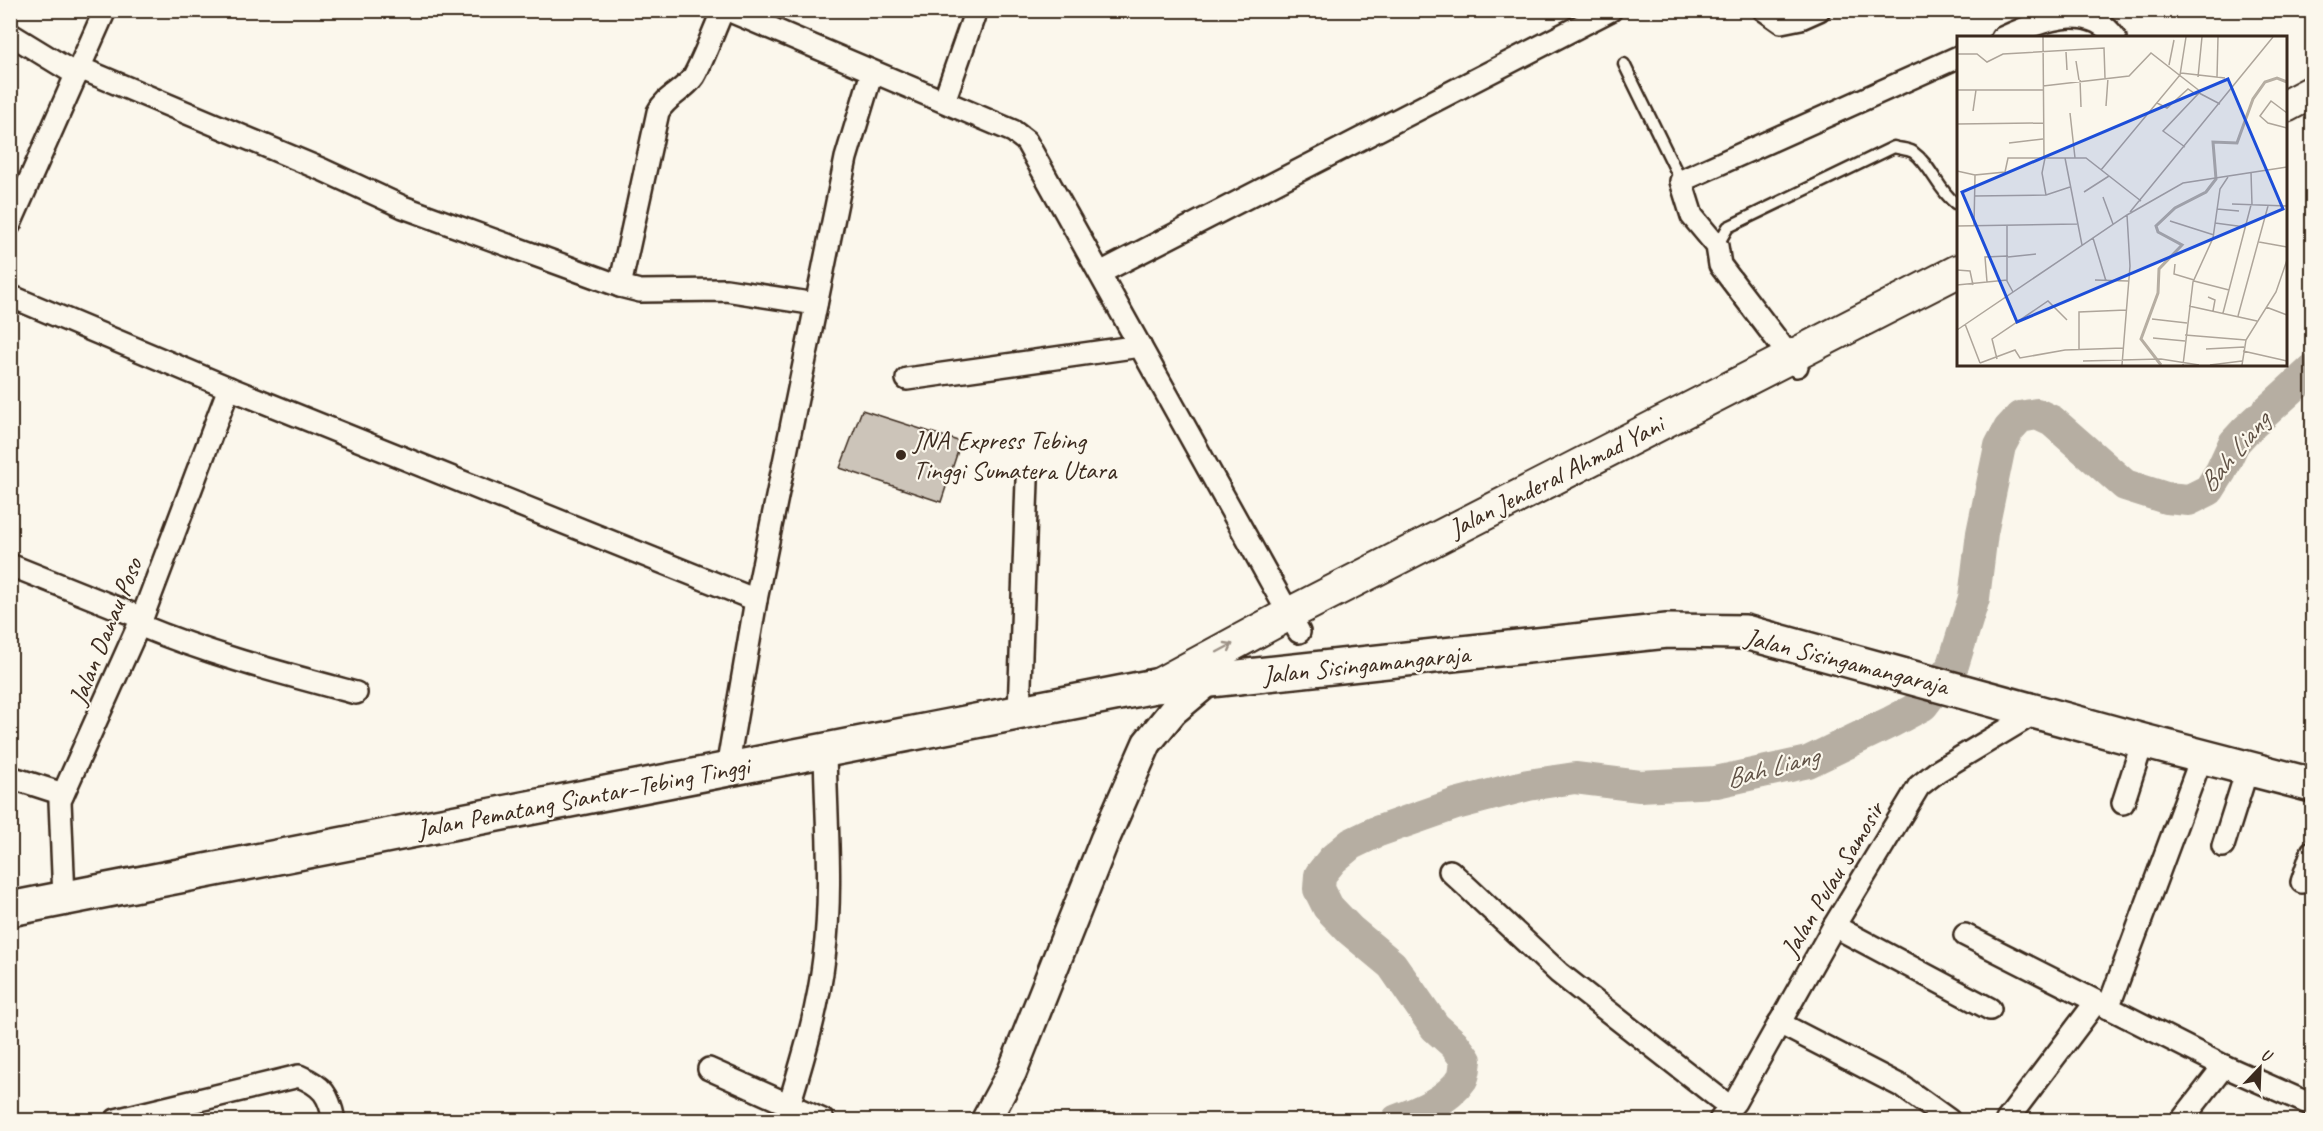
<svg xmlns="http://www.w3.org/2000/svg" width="2323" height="1131" viewBox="0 0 2323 1131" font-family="Caveat,sans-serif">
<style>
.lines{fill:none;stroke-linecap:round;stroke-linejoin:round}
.river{stroke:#b6aea2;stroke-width:32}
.building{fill:#ccc4b9;stroke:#3b2a1e;stroke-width:1.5}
.lane-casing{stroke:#3b2a1e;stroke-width:15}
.street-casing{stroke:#3b2a1e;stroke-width:26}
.secondary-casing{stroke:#3b2a1e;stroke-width:33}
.primary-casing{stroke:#3b2a1e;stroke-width:36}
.highway-casing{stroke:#3b2a1e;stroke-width:38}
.lane{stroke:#fbf7ec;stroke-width:10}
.street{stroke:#fbf7ec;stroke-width:21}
.secondary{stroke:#fbf7ec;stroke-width:28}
.primary{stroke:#fbf7ec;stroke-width:32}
.highway{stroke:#fbf7ec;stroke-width:33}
.oneway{stroke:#9b9085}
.poi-dot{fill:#3b2a1e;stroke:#fbf7ec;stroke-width:2}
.labels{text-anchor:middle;stroke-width:4.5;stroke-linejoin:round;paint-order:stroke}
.poi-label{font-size:26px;fill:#3b2a1e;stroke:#fbf7ec;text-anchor:start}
.street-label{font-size:26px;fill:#3b2a1e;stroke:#fbf7ec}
.water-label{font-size:27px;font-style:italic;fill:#605246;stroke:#fbf7ec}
.inset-river{fill:none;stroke:#b6aea2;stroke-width:3}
.inset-road{fill:none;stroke:#aea59a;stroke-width:1.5}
.view{fill:#1d4ed8;fill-opacity:0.15;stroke:#1d4ed8;stroke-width:3}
.inset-edge{fill:none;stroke:#3b2a1e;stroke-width:3}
</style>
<rect width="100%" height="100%" fill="#fbf7ec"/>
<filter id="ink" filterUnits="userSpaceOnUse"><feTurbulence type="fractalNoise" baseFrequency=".0167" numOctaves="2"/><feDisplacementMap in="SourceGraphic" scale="12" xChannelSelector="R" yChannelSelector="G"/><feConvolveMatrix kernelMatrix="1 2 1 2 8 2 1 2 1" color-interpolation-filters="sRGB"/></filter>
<g filter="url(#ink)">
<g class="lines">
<path class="river" d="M1397,1120C1420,1112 1447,1101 1462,1079C1465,1074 1465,1066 1466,1060L1454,1044L1435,1027L1392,965L1350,930L1328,907L1319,889L1320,875L1333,859L1351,844L1376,832L1456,804L1528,785L1575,778L1640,786L1716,782L1808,762L1891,722L1923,705L1953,665L1974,598L1982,533L2000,446L2009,429L2020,417L2037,414L2052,421L2125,485L2166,498L2189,500L2209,490L2221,471L2234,443L2245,431L2312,370"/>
</g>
<path class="building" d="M862,410L961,442L941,502L840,468Z"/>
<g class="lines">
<defs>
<g id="lane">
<path d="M1624,64L1681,181"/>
<path d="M1717,246L1728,227L1894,147C1900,149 1908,149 1913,152C1931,165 1938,190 1955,203H1958"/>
</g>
<g id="street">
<path d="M728,10L1013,131L1026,141L1299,632"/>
<path d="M1764,10L1781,22L1801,18L1819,10"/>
<path d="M10,34L77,75"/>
<path d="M2002,38C2037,22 2089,0 2115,38"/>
<path d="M80,68L323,170L403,207L620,286L640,291L726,290L816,304"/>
<path d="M944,101L976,10"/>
<path d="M10,224L105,10"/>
<path d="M1100,273L1611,10"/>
<path d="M620,286L658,112C666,96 684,91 694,76C705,56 713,32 723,10"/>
<path d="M10,296L229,388L756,600"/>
<path d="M1797,366L1720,265L1717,246L1692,216L1681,181L1958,57"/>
<path d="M907,379L1140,346"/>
<path d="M10,565L142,618"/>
<path d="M139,625C211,655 281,673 356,693"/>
<path d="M1019,713L1027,481"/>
<path d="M727,769L756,600L846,158L872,72"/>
<path d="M10,777L63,794"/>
<path d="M2123,803L2143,741"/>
<path d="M2223,846L2248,767"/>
<path d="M1450,871L1559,973L1730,1107"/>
<path d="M2302,882L2312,852"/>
<path d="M64,898L60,801L142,618L229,388"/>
<path d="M1834,926L1990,1009"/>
<path d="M1965,935L2224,1066L2312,1105"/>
<path d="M2108,1008L2202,756"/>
<path d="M1779,1023L1903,1087L1949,1120"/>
<path d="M709,1069L823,1120"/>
<path d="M789,1105C804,1056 818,1009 824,958C833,889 826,819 825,750"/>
<path d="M116,1120L299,1076C323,1086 329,1095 334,1120"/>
<path d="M1720,1120L1735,1102L1834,926L1919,786L1938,771L2038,711"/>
<path d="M2007,1120L2096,1002"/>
<path d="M2182,1120L2224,1066"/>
</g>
<path id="secondary" d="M986,1120L1012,1072L1105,839L1147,743L1173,711L1210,680"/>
<g id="primary">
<path d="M2286,106L2312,92"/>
<path d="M1156,686L1289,614L1958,271"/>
</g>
<path id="highway" d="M10,909L1155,686L1667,631L1745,632L2143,741L2312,785"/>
</defs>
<use href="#lane" class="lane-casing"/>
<use href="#street" class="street-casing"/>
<use href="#secondary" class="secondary-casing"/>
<use href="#primary" class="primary-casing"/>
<use href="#highway" class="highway-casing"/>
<use href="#lane" class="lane"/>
<use href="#street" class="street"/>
<use href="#secondary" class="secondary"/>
<use href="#primary" class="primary"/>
<use href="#highway" class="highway"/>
</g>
<defs><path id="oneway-shaft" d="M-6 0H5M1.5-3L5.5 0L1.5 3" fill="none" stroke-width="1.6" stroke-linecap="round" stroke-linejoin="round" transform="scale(1.5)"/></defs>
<use class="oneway" href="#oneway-shaft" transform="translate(1225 648) rotate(-28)"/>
</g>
<circle class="poi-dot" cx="901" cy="455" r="6"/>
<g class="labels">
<g class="poi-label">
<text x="913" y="449">JNA Express Tebing<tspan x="913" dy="30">Tinggi Sumatera Utara</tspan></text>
</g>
<g class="street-label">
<text transform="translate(1556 476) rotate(-27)" y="9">Jalan Jenderal Ahmad Yani</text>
<text transform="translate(105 631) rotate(-68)" y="9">Jalan Danau Poso</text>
<text transform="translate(1847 661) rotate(14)" y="9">Jalan Sisingamangaraja</text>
<text transform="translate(1366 664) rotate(-6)" y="9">Jalan Sisingamangaraja</text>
<text transform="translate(583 797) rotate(-11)" y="9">Jalan Pematang Siantar–Tebing Tinggi</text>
<text transform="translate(1832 879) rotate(-59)" y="9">Jalan Pulau Samosir</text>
</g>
<g class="water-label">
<text transform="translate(2234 452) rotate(-50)" y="9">Bah Liang</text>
<text transform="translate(1772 767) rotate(-15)" y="9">Bah Liang</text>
</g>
</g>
<g transform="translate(1957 36)">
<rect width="330" height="330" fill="#fbf7ec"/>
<path class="inset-river" d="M204,329L184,303L201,257L202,233L225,209L201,196L199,190L218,172L249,156L259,143L256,106L280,107L296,63L308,46L320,42L330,46"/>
<path class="inset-road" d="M86,1L87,122M109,16L110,34M0,18H20L30,26L46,18L147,12L148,42M119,25L122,44M212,29L217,4M224,37L268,42M241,41L245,1M260,41L261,1M123,44L124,71M86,50L172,40L194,17L244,56M0,54H86M200,67L210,72L231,53L240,59M149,70L151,42M16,75L19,54M113,77L118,122M330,77L314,65L303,80L311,87L330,92M0,88L86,87M52,107L86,103M228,111L206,95L242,57L263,68M88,122L85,137L89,159M108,122L125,209M144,134L223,39L229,1M0,135L18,139M294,136L295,169M127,156L152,140M17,160L89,159L113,151M146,161L156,188M275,168L330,170M260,173L282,175M173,176L316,1M213,185L257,199M258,187L288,191M50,189V245L56,256M0,190L120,188M17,190L18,139L48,136L51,122H129L184,165M136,202L149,245M302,206L330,211M51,221L79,218M218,228L217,238L237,244M0,234L13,235L16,249M138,244L171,245M237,245L272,254M30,246L28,221L51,220M0,249L50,244M251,261L258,264L256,275M232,270L300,285M309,271L330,279M266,277L294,169M281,280L311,170M195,283L230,287M8,288L23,327M0,294L170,179L226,147L330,131M228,299L289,304M196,302L228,305M122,313V276L169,274M249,313L287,311M286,315L330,325M40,323L35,303L91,265L110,284M126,325L204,323L242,329M23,327L58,314L63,322L108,314L166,312M165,329L173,230L170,179M226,329L236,246L256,202L263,153L271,141M253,329L285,325M285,329L289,304L319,256L330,224"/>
<path class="view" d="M271,43L326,173L60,286L5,156Z"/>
<rect width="330" height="330" class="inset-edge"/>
</g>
<rect width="2323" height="1131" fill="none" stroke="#fbf7ec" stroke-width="36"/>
<rect x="18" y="18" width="2287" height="1095" fill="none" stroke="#3b2a1e" stroke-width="2" filter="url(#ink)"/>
<g transform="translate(2260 1068) rotate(23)" stroke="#fbf7ec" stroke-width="4.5" paint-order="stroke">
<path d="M0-4.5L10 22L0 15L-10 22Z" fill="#3b2a1e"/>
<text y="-9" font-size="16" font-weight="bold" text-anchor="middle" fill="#3b2a1e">U</text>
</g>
</svg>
